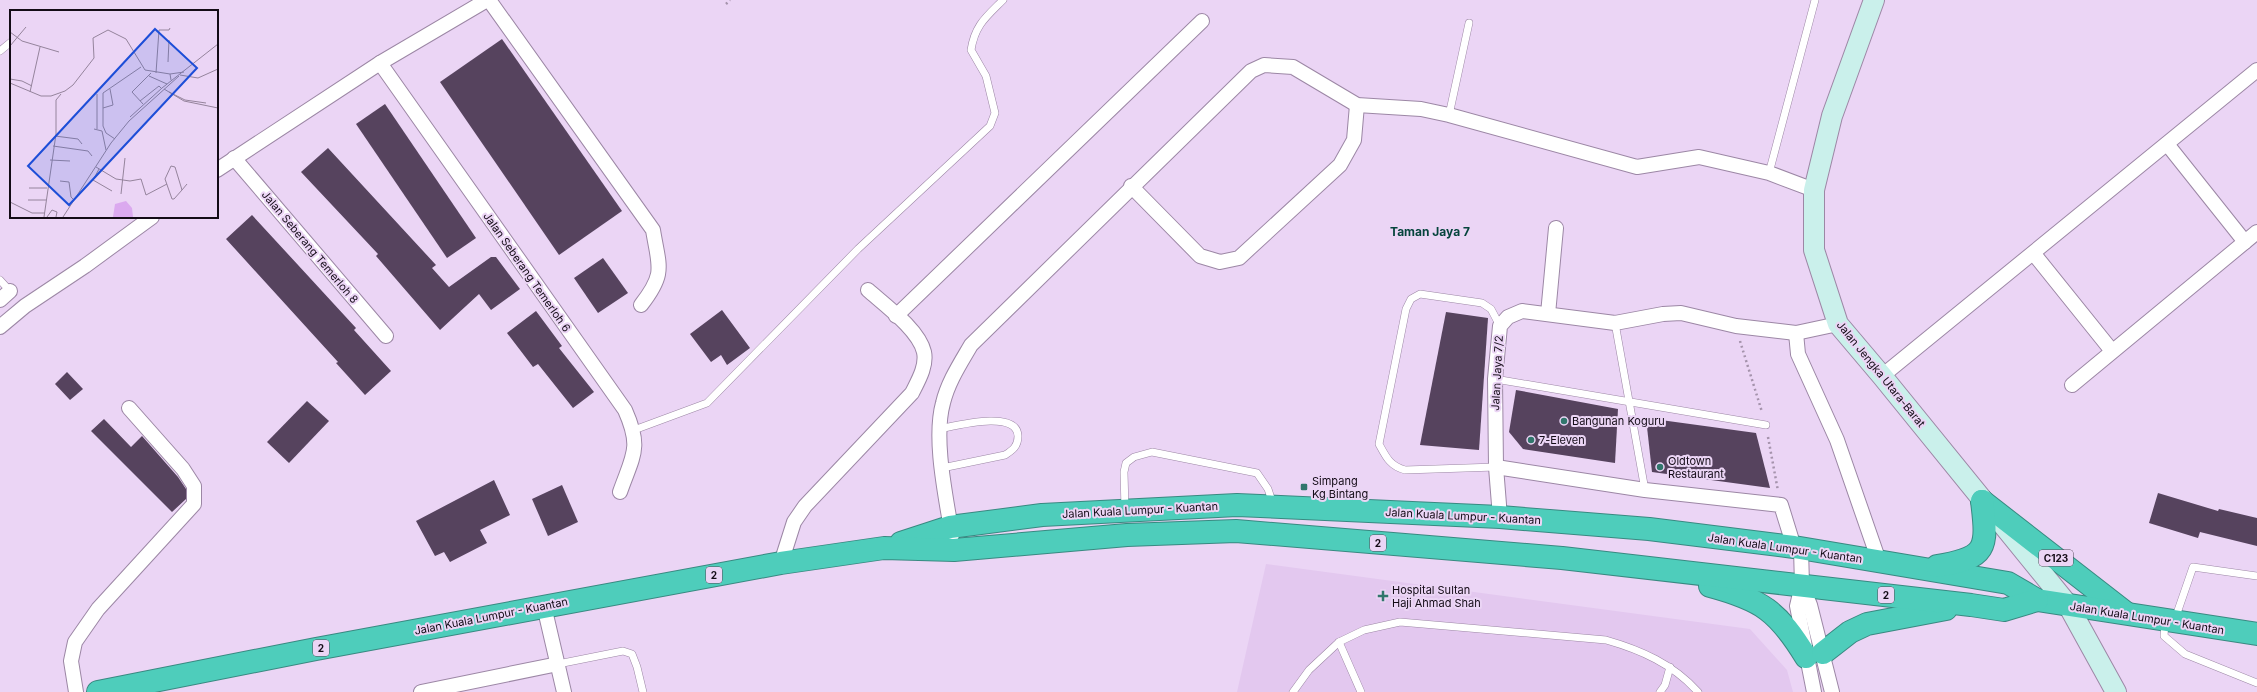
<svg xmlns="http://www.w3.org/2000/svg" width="2257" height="692" viewBox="0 0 2257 692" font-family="Inter,sans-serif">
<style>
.built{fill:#e3c8ef}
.building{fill:#56435e}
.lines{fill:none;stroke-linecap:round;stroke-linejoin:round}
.lane-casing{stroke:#9c87a5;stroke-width:8}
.street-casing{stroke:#9c87a5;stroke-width:16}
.secondary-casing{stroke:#9c87a5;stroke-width:22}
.highway-casing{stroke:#398981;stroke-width:24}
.path{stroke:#a593ac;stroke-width:2.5;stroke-dasharray:2 3;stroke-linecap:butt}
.lane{stroke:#fff;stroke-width:7}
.street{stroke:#fff;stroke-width:14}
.secondary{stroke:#caf0eb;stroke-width:20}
.highway{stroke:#4ecdbb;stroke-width:22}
.poi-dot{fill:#31766c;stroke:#ebd5f5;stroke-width:1.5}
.labels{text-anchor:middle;stroke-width:4;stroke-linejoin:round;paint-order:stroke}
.shield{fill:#ebd5f5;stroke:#544859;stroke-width:1}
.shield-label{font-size:10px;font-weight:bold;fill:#130b16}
.street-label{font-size:11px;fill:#130b16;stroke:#ebd5f5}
.poi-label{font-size:11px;fill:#130b16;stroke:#ebd5f5;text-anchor:start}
.neighbourhood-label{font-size:12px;font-weight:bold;fill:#05443c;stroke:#ebd5f5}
.inset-road{fill:none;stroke:#95849c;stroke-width:1}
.view{fill:#1d4ed8;fill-opacity:0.15;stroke:#1d4ed8;stroke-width:2}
.inset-edge{fill:none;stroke:#130b16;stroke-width:2}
</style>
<rect width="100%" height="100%" fill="#ebd5f5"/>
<path class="built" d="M1266,564L1750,629L1787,670L1793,692H1237Z"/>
<g class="building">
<path d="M502,39L622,211L559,255L440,82Z"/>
<path d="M385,104L476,238L447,258L356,124Z"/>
<path d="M328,148L436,265L432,268L449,287L491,257H496L520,289L491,310L479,294L440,330L376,256L378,254L301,172Z"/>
<path d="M252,215L356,328L354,330L391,371L365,395L336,363L338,362L226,239Z"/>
<path d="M603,258L628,293L598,313L574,278Z"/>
<path d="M722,310L750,348L727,365L721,355L711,362L690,334Z"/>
<path d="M536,311L562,346L559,348L594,392L573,408L538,364L533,367L507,333Z"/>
<path d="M1446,312L1488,318L1479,450L1420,445Z"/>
<path d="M67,372L83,389L70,400L55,384Z"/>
<path d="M1516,390L1618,409L1615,463L1523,449L1509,432Z"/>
<path d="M307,401L329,421L289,463L267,442Z"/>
<path d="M1646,418L1756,433L1770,488L1652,472Z"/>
<path d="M104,419L131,447L142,436L178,477L186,489V499L172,512L91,431Z"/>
<path d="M494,480L510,515L480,530L487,543L450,562L444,552L435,556L416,521Z"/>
<path d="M562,485L578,522L548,536L532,499Z"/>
<path d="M2158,493L2218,511L2219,509L2257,518V546L2200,532L2198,538L2149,523Z"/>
</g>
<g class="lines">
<defs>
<g id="lane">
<path d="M0,51L11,42"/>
<path d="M1449,115L1469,23"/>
<path d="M1769,173L1815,0"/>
<path d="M0,280L10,291"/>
<path d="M1615,323L1645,490"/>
<path d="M1495,379L1766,425"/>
<path d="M939,429C955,426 1017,409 1018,436C1018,446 1013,450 1005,455L942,468"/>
<path d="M634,430L707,403L858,249L990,126L995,113L986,76L971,50C975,25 986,17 1003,0"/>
<path d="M1496,467L1405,470C1390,466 1386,457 1379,444L1406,309L1411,299L1420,294L1482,303L1491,309L1500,326"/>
<path d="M1125,509L1124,472L1126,463L1134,457L1152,452L1257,473L1268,489L1273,504"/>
<path d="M2175,619L2193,567L2257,576"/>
<path d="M2165,622L2164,636L2185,654L2257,683"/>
<path d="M1339,642L1361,692"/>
<path d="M558,664L623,651L632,654L637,667L643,692"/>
<path d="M1293,692L1309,670L1339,642L1364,630L1400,622L1606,640C1641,650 1673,664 1698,692"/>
<path d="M1660,692L1665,685L1670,667"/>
</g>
<g id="street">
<path d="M489,0L653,230C659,267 666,273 641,305"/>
<path d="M380,63L625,410C642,448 633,455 620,492"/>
<path d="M2167,144L2245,242"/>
<path d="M234,158L386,336"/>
<path d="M217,170L380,63L487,0"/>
<path d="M1131,186L1200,256L1220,262L1239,258L1340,165L1354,140L1357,105"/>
<path d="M2034,254L2112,351"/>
<path d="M0,300L10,291"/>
<path d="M1548,314L1556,228"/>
<path d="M896,316L1202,21"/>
<path d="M0,327L25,306L85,266L152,217"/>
<path d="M1796,333L1798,354L1837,440L1879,561"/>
<path d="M1882,376L2257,70"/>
<path d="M2072,385L2257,232"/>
<path d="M1496,467L1645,490L1781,505L1794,547"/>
<path d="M1500,517L1496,467L1495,379L1500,326L1508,317L1522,311L1615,323L1663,314L1681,313L1736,326L1796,333L1838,324"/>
<path d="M952,535C946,497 933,439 943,403C948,382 960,364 971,345L1251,71L1264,65L1293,67L1357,105L1421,109L1449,115L1637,167L1699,157L1769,173L1814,190"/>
<path d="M1801,549L1802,585L1797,606L1814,692"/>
<path d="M781,563L794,522L805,506L912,393C918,381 927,366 924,352C919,330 885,305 868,290"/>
<path d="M1802,585L1810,605L1832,692"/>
<path d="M544,606L564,692"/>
<path d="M76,692L71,661L75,642L98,609L194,504V486L183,469L129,408"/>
<path d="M421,692L558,664"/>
</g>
<path id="secondary" d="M1874,0L1832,116L1814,190V250L1838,324L1882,376L2068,605L2116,692"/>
<g id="highway">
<path d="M1982,501L2126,613"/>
<path d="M901,543L950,527L1042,515L1237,505L1500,517L1649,529L1794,547L2008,583L2037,600L2257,634"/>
<path d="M1937,566C1987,558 1988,549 1982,501"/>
<path d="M1710,586C1762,600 1778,611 1806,657"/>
<path d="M1823,653L1850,632L1867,624L1946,609"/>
<path d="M98,692L316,649L781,563L884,548L954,550L1127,535L1236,531L1562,558L1971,605L2004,610L2037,600"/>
</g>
</defs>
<use href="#lane" class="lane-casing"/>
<use href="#street" class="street-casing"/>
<use href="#secondary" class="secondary-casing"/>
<use href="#highway" class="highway-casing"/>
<g class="path">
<path d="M726,4L730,0"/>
<path d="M1740,341L1762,412"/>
<path d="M1768,437L1778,491"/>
</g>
<use href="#lane" class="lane"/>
<use href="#street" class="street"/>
<use href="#secondary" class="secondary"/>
<use href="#highway" class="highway"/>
</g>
<g class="poi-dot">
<circle cx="1564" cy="421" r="4"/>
<circle cx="1531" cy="440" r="4"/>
<circle cx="1660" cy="467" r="4"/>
<rect x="1300" y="483" width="8" height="8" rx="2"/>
<path d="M1381 590h4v4h4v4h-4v4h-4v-4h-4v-4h4z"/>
</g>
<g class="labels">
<g class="shield">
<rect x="1370" y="535" width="16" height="16" rx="3"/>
<rect x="2039" y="550" width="34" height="16" rx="3"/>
<rect x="706" y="567" width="16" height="16" rx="3"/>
<rect x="1878" y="587" width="16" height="16" rx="3"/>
<rect x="313" y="640" width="16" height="16" rx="3"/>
</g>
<g class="shield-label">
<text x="1378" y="547">2</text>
<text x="2056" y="562">C123</text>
<text x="714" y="579">2</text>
<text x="1886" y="599">2</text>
<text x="321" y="652">2</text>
</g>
<g class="street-label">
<text transform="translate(310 247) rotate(50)" y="4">Jalan Seberang Temerloh 8</text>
<text transform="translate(527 272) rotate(55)" y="4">Jalan Seberang Temerloh 6</text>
<text transform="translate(1497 373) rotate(-87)" y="4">Jalan Jaya 7/2</text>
<text transform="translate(1881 374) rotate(51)" y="4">Jalan Jengka Utara-Barat</text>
<text transform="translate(1140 510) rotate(-3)" y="4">Jalan Kuala Lumpur - Kuantan</text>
<text transform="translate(1463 516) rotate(3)" y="4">Jalan Kuala Lumpur - Kuantan</text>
<text transform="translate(1785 548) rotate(8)" y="4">Jalan Kuala Lumpur - Kuantan</text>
<text transform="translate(491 616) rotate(-11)" y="4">Jalan Kuala Lumpur - Kuantan</text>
<text transform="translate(2147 618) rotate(9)" y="4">Jalan Kuala Lumpur - Kuantan</text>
</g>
<g class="poi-label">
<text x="1572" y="425">Bangunan Koguru</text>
<text x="1539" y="444">7-Eleven</text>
<text x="1668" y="465">Oldtown<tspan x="1668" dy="13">Restaurant</tspan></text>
<text x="1312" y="485">Simpang<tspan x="1312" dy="13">Kg Bintang</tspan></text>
<text x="1392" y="594">Hospital Sultan<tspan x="1392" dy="13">Haji Ahmad Shah</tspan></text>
</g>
<g class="neighbourhood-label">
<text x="1430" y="236">Taman Jaya 7</text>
</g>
</g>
<g transform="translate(10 10)">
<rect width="208" height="208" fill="#ebd5f5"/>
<path d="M116,191L122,198L123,207H103L105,194Z" fill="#dba9ef"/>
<path class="inset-road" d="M0,22L12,31L49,42M0,36L16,17M158,52L159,30M146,63L149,20H159L160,18M170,65L188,68L208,59M139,66L157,74M0,69L12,71L22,76M161,70L160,64L174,62M0,73L31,86H41L55,81L63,75L84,48L83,28L98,20L116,29L135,60L160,64M154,79L174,91L208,98M20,82L30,37M159,82L175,90L196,93M87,84V119M130,91L149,76L151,78M133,94L122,82L141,63M93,98L103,95L100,79M120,107L152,78L208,34M84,119L92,121L96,140M45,126L68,129L72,134M105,129L96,123L93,116V83L131,57M43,136L78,141L82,146M40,150L60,151M86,157L106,169L120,171L131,169L136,185L157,174M89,159L83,170L102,181M50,171L59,172L61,187L64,190M19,178H37M172,180L165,157L161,156L155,169L162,189H164L172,180L177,174M111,184L115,148M18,190H36M0,192L22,203H35M34,207L46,124V90L51,84M37,207L42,200L47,202L46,207M53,207L101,133L119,111L169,66"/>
<path class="view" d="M145,19L187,58L59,195L18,156Z"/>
<rect width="208" height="208" class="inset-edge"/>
</g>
</svg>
